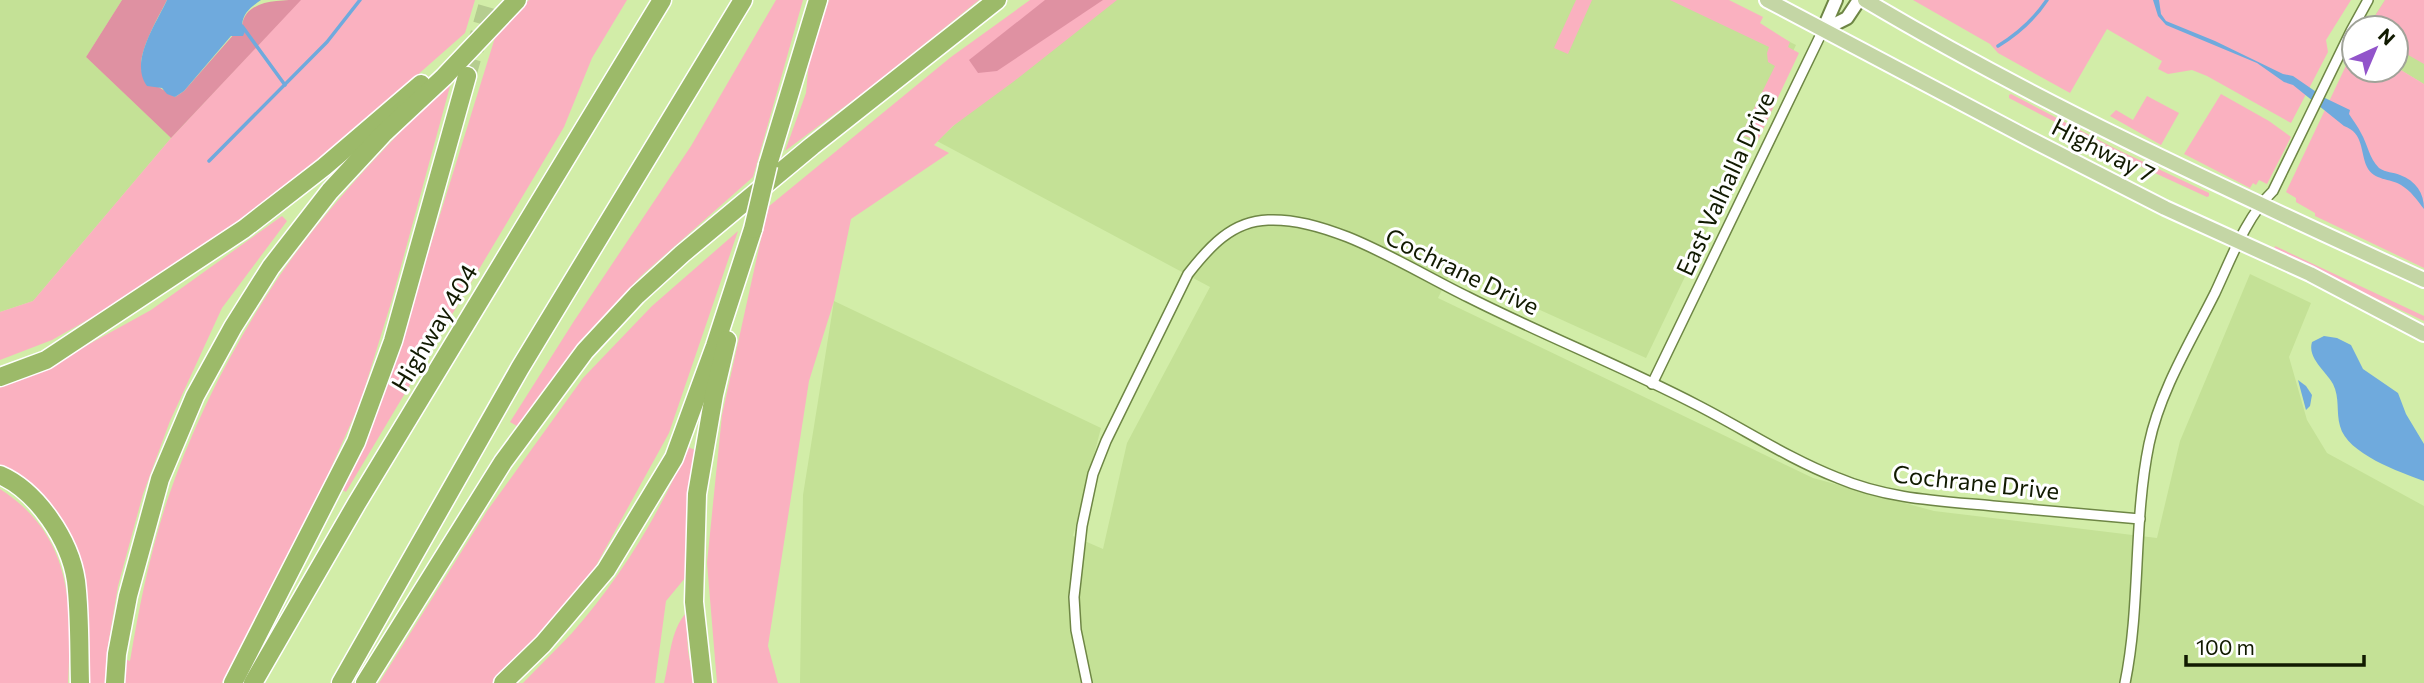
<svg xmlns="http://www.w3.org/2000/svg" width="2424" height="683" viewBox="0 0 2424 683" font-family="Commissioner,sans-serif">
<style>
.built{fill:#c4e196}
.green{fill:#fab1c0}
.forest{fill:#df91a2}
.water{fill:#6faadd}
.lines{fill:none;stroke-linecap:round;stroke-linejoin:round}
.stream{stroke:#6faadd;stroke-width:3.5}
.motorway-tunnel{stroke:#b5cd8f;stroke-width:18;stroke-dasharray:18 9;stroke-linecap:butt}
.minor-casing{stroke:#6e8645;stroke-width:12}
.tertiary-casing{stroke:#6e8645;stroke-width:16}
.primary-casing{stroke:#fff;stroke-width:18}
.motorway-casing{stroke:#fff;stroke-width:21}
.minor{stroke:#fff;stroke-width:9}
.tertiary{stroke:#fff;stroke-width:12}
.primary{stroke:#c4d6a5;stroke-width:14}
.motorway{stroke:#9cba69;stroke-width:18}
.motorway-bridge-casing{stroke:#fff;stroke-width:21;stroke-linecap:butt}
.motorway-bridge{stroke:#9cba69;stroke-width:18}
.labels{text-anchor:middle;stroke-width:6;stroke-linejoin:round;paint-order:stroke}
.street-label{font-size:24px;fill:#111a01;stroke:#fff}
</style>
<rect width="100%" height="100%" fill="#d2eda8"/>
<g class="built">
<path d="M0,0H122L86,57L171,138L33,301L0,312Z"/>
<path d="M1102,0H1707L1796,45L1646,358L1452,270L1438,298L1813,478L1934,511L2157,538L2180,441L2250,274L2311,303L2289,357L2307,420L2327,453L2424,506V683H800L803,495L834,301L1101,428L1073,536L1103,549L1127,443L1210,287L937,141L1052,35Z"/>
<path d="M2385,0H2424V84L2396,67V28H2367Z"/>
</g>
<g class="green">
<path d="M300,0H475L465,33L355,130L268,200L153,283L52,340L0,360V312L33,301L171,138Z"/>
<path d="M529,0H627L592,58L564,127L346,492L339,488L355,465L400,344L497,31Z"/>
<path d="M776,0H803L753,177L641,276L581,340L517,426L510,422L574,321L691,146Z"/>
<path d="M829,0H979L872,86L785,151L806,93L809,60Z"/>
<path d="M1030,0H1117L1013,82L953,126L934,145L949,153L851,219L834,301L809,381L768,646L778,683H717L707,563L722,415L768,207L951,57Z"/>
<path d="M1576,0H1592L1568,54L1554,48Z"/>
<path d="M1670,0H1729L1763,17L1760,23L1790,42L1788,47L1799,53L1758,140L1741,135L1775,66L1768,62L1767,53L1769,47Z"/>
<path d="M1913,0H2351L2326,40L2328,52L2291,123L2207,76L2192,70L2168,74L2158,69L2162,61L2107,29L2070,93L1998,53L1990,44Z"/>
<path d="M2385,0H2424V64L2396,48V28H2372L2373,19Z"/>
<path d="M2354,52V70H2396V67L2424,84V268L2315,216V213L2296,202V198L2286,192L2352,53Z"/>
<path d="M452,79L391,303L360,403L326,479L222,683H89C90,596 90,510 0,467V384L82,348L151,310L282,216L287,221L222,308L170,421L143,494L118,586L107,652L130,661C139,607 150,553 167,501C193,423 232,347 278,278C327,206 391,141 452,79Z"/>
<path d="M2011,94L2114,148L2209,193V196L2207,197L2144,168L2009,98V95Z"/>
<path d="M2221,94L2269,121L2291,137L2267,184L2259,180L2256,185L2253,183L2250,188L2184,154Z"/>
<path d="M2147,96L2179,113L2161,145L2110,116L2116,110L2133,120Z"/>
<path d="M738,231L669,433L593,571L531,646L494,683H379L487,511L583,378L652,306Z"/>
<path d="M2275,246L2424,316V321L2274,250Z"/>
<path d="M688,447L695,450L690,484L685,578L666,601L655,683H523C539,666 556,650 572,633C620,579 660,513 688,447Z"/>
<path d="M0,489C73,536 72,605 68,683H0Z"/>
<path d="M686,613L688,651L694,683H664C670,659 670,631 686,613Z"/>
</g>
<g class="forest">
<path d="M122,0H167C159,16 134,58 143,74C148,83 167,91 175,97L184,91L242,25C246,0 278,0 301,0L171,138L86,57Z"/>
<path d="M1045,0H1103L997,71L978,73L969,60Z"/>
</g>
<g class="water">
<path d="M167,0H261C251,7 243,13 242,25L246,29L243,36H231L184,91L175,97L167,94L162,88L147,86C129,62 156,24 167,0Z"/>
<path d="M2153,0H2159L2161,14L2166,21L2215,41L2283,74L2293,76L2325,98L2350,110L2349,114C2353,120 2358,127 2361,133C2368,145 2369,158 2379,168C2386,173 2393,172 2400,175C2416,181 2424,193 2424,209C2417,200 2411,191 2401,185C2390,178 2374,181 2367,167C2360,152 2364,133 2344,126L2293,85L2284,82L2257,63L2166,25L2158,16Z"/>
<path d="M2324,336L2337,338L2351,345L2363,369L2398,393L2406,414L2424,444V481C2400,472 2347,454 2340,426C2336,412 2340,398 2333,384C2326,371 2307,358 2312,342Z"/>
<path d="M2298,380L2306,386L2312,395L2310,406L2306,410Z"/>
</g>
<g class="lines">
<g class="stream">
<path d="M242,26L285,85"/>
<path d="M1998,46C2016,35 2035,18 2047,0"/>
<path d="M209,161L327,42L360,0"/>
</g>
<path class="motorway-tunnel" d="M467,76L489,0"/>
<defs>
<g id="minor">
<path d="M1652,384L1823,30"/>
<path d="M1087,683L1076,630L1074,597L1082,526L1093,474L1106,441L1188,274C1209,247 1232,221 1268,220C1332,217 1410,269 1468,297C1543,335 1622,366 1697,405C1744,429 1789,459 1838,478C1887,499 1940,501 1993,506C2042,510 2091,515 2140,519"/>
<path d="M2125,683C2141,605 2133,522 2149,444C2160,391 2191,341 2215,293C2231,259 2246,217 2273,191L2351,31L2368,0"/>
</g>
<g id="tertiary">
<path d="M1823,30L1847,18L1859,0"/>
<path d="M1823,30L1836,0"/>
</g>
<g id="primary">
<path d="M1767,0L2030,139L2165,208L2310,274L2424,334"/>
<path d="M1865,0C2045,107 2235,193 2424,280"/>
</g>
<g id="motorway">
<path d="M768,165L818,0"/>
<path d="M0,377L46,360L244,229L324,167L421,84"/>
<path d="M0,475C37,491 70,540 76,581C80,614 79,649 80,683"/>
<path d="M115,683L117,654L128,596L160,479L195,396L233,327L271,267L330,191L383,134L444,77L517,0"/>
<path d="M233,683L356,442L393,341L467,76"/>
<path d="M253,683L357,503L662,0"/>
<path d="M341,683L520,368L743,0"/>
<path d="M365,683L503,462L585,351L637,295L682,254L812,146L997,0"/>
<path d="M503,683L543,644L606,570L674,458L715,346L753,229"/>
<path d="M703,683L694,602L697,494L714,395L727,340"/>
</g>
</defs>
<use href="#minor" class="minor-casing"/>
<use href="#tertiary" class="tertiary-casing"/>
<use href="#primary" class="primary-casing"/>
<use href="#motorway" class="motorway-casing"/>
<use href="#minor" class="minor"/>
<use href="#tertiary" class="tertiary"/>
<use href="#primary" class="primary"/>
<use href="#motorway" class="motorway"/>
<defs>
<path id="motorway-bridge" d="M753,229L768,165"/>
</defs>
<use href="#motorway-bridge" class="motorway-bridge-casing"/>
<use href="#motorway-bridge" class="motorway-bridge"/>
</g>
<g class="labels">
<g class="street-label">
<text transform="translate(2103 151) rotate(27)" y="8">Highway 7</text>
<text transform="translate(1726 184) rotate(-65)" y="8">East Valhalla Drive</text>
<text transform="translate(1462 272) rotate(26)" y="8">Cochrane Drive</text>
<text transform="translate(435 328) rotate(-59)" y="8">Highway 404</text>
<text transform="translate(1976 483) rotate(6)" y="8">Cochrane Drive</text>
</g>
</g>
<g transform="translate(2375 49) rotate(44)"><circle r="33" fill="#ffffff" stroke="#a0a399" stroke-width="2"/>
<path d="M0-5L12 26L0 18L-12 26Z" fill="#9254ca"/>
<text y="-10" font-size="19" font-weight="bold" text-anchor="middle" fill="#111a01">N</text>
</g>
<path d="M2186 655v10h178v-10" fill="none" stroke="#111a01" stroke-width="3.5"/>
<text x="2196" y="655" font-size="21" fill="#111a01" stroke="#ffffff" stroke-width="5" paint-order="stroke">100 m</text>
</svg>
